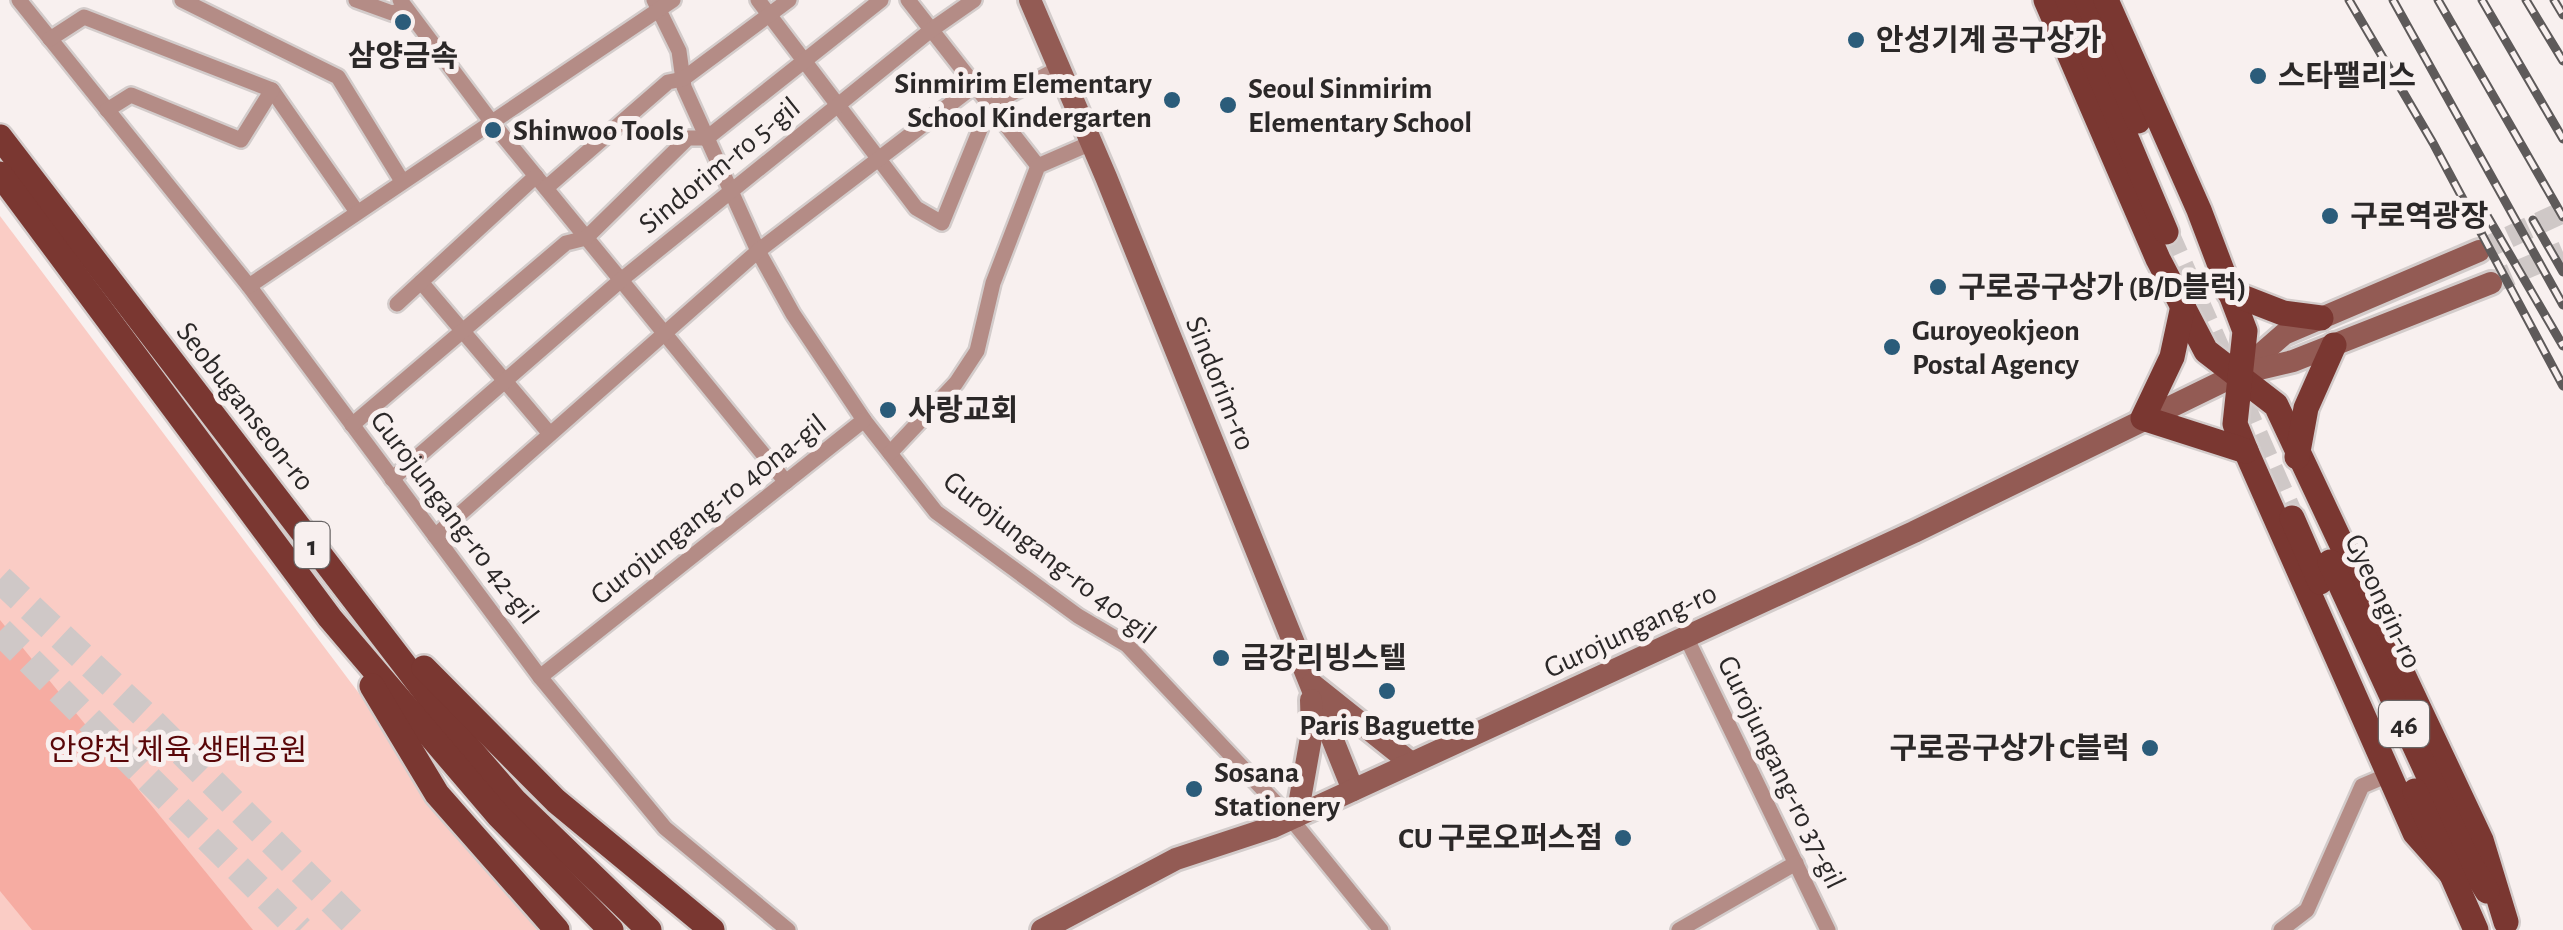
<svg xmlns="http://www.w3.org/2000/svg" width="2563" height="930" viewBox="0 0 2563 930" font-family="'Alegreya Sans','Noto Sans KR',sans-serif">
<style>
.green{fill:#faccc5}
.water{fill:#f6aca2}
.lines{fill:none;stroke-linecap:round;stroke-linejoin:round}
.secondary-tunnel{stroke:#cfc8c7;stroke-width:22;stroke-dasharray:22 11;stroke-linecap:butt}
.primary-tunnel{stroke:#cfc8c7;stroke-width:25;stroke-dasharray:25 12;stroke-linecap:butt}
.highway-tunnel{stroke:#cfc8c7;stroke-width:28;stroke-dasharray:28 14;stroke-linecap:butt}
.street-casing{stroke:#d3cccb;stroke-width:20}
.secondary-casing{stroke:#d3cccb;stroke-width:28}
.primary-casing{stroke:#d3cccb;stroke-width:30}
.street{stroke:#b48c86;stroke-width:15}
.secondary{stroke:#935b54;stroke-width:22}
.primary{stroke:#7a3731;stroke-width:25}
.rail-casing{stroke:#5e5a5a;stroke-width:9}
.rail{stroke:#f8f0ef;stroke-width:5;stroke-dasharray:15;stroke-linecap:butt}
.poi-dot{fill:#2b5c7a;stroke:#f8f0ef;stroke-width:4}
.labels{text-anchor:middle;stroke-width:10;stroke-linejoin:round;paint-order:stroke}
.shield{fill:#f8f0ef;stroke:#686464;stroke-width:2.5}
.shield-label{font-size:28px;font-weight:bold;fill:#2b2828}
.poi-label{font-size:30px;font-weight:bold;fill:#2b2828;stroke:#f8f0ef;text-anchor:start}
.street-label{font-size:30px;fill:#2b2828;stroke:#f8f0ef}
.park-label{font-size:30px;fill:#590608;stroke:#f8f0ef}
</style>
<rect width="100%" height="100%" fill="#f8f0ef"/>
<path class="green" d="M0,216L537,930H0Z"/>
<path class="water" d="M0,620L253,930H32L0,891Z"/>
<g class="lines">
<g class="secondary-tunnel">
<path d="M2479,251L2563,212"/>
<path d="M2491,283L2563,252"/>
</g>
<path class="primary-tunnel" d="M2166,232L2292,518"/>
<g class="highway-tunnel">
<path d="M0,579L152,722L361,930"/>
<path d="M0,631L300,930"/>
</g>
<defs>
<g id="street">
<path d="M19,0L249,286L540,677L665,828L788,930"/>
<path d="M182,0L338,77L402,181"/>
<path d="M356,0L392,13L406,9"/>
<path d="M400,0L490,120L786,482"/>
<path d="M654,0L679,51L684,87L758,251L793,314L864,420L936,512L1078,616L1127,645L1291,819L1381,930"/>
<path d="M758,0L916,208L942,223L990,105L1059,68"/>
<path d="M908,0L1038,166"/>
<path d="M50,39L84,17L272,90L357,212"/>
<path d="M107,110L131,95L241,140L272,90"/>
<path d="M546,188L668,82L683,79L789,0"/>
<path d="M421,282L550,434"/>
<path d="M249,286L673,0"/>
<path d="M397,304L536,176"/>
<path d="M352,425L566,243L586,238L688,138H707L881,0"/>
<path d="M890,453L956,383L977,351L993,283L1038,166L1091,143"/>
<path d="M392,479L621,280L931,30L974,0"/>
<path d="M435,536L758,251L974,86"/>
<path d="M1686,637L1828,930"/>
<path d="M540,677L864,420"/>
<path d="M1679,930L1796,863"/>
<path d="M2281,930L2307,910L2362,786L2388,775"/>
</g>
<g id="secondary">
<path d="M1030,0L1106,177L1353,790"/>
<path d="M2245,368L2284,334L2479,251"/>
<path d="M1312,684L1411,763"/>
<path d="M1297,816L1312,732L1311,700"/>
<path d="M1042,930L1176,859L1273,827L1914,532L2238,374L2293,361L2491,283"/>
</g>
<g id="primary">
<path d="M2046,0L2158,259L2206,351L2276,405L2481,840L2506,922"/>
<path d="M2068,0L2166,232"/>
<path d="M2087,0L2138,121"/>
<path d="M2106,0L2199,210L2245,331L2235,424L2246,451L2415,833L2455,878"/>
<path d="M0,137L462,740L514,800L649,930"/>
<path d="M0,174L330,618L498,815L611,930"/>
<path d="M2229,292L2283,313L2321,318"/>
<path d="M2183,306L2172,357L2143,418L2246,451"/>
<path d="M2297,457L2306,408L2334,345"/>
<path d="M2292,518L2320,582"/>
<path d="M2330,562L2466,857L2487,891"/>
<path d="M424,668L556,801L712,930"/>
<path d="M372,686L437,794L557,930"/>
<path d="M2415,791L2476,930"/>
</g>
</defs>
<use href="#street" class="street-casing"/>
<use href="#secondary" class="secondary-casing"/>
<use href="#primary" class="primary-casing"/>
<use href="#street" class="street"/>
<use href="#secondary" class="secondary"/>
<use href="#primary" class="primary"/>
<defs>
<g id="rail">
<path d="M2349,0L2433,143L2563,386"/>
<path d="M2393,0L2563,305"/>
<path d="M2438,0L2563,217"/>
<path d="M2482,0L2563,139"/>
<path d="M2526,0L2563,61"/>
<path d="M2554,0L2563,15"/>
<path d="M2485,212L2563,346"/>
<path d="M2533,220L2563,272"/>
</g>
</defs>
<use href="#rail" class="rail-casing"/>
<use href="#rail" class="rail"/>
</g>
<g class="poi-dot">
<circle cx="403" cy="22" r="10"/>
<circle cx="1856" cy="40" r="10"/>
<circle cx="2258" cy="76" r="10"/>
<circle cx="1172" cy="100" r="10"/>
<circle cx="1228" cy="105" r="10"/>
<circle cx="493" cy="130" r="10"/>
<circle cx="2330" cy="216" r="10"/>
<circle cx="1938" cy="287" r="10"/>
<circle cx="1892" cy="347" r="10"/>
<circle cx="888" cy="410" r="10"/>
<circle cx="1221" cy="658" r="10"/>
<circle cx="1387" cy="691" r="10"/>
<circle cx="2150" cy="748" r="10"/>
<circle cx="1194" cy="789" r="10"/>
<circle cx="1623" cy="838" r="10"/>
</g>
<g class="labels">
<g class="shield">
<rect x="294.5" y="522" width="35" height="46" rx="8"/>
<rect x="2379" y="701" width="50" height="46" rx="8"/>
</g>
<g class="shield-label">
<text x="312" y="555">1</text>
<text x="2404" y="734">46</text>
</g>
<g class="poi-label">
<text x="1876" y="50">안성기계 공구상가</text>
<text x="403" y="66" text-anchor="middle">삼양금속</text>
<text x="2278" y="86">스타팰리스</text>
<text x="1152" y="93" text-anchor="end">Sinmirim Elementary<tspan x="1152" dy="34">School Kindergarten</tspan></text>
<text x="1248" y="98">Seoul Sinmirim<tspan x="1248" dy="34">Elementary School</tspan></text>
<text x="513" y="140">Shinwoo Tools</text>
<text x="2350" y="226">구로역광장</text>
<text x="1958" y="297">구로공구상가 (B/D블럭)</text>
<text x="1912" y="340">Guroyeokjeon<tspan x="1912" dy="34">Postal Agency</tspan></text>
<text x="908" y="420">사랑교회</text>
<text x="1241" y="668">금강리빙스텔</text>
<text x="1387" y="735" text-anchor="middle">Paris Baguette</text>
<text x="2130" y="758" text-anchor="end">구로공구상가 C블럭</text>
<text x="1214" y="782">Sosana<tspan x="1214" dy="34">Stationery</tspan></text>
<text x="1603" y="848" text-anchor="end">CU 구로오퍼스점</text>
</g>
<g class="street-label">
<text transform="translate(719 165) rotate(-39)" y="10">Sindorim-ro 5-gil</text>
<text transform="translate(1221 383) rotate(68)" y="10">Sindorim-ro</text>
<text transform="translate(246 406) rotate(52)" y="10">Seobuganseon-ro</text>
<text transform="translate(708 509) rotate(-38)" y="10">Gurojungang-ro 40na-gil</text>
<text transform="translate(455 517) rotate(53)" y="10">Gurojungang-ro 42-gil</text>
<text transform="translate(1050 557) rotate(38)" y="10">Gurojungang-ro 40-gil</text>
<text transform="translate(2384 601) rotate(65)" y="10">Gyeongin-ro</text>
<text transform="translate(1630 630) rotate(-25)" y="10">Gurojungang-ro</text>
<text transform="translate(1782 772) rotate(64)" y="10">Gurojungang-ro 37-gil</text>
</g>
<g class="park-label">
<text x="178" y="760">안양천 체육 생태공원</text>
</g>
</g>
</svg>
